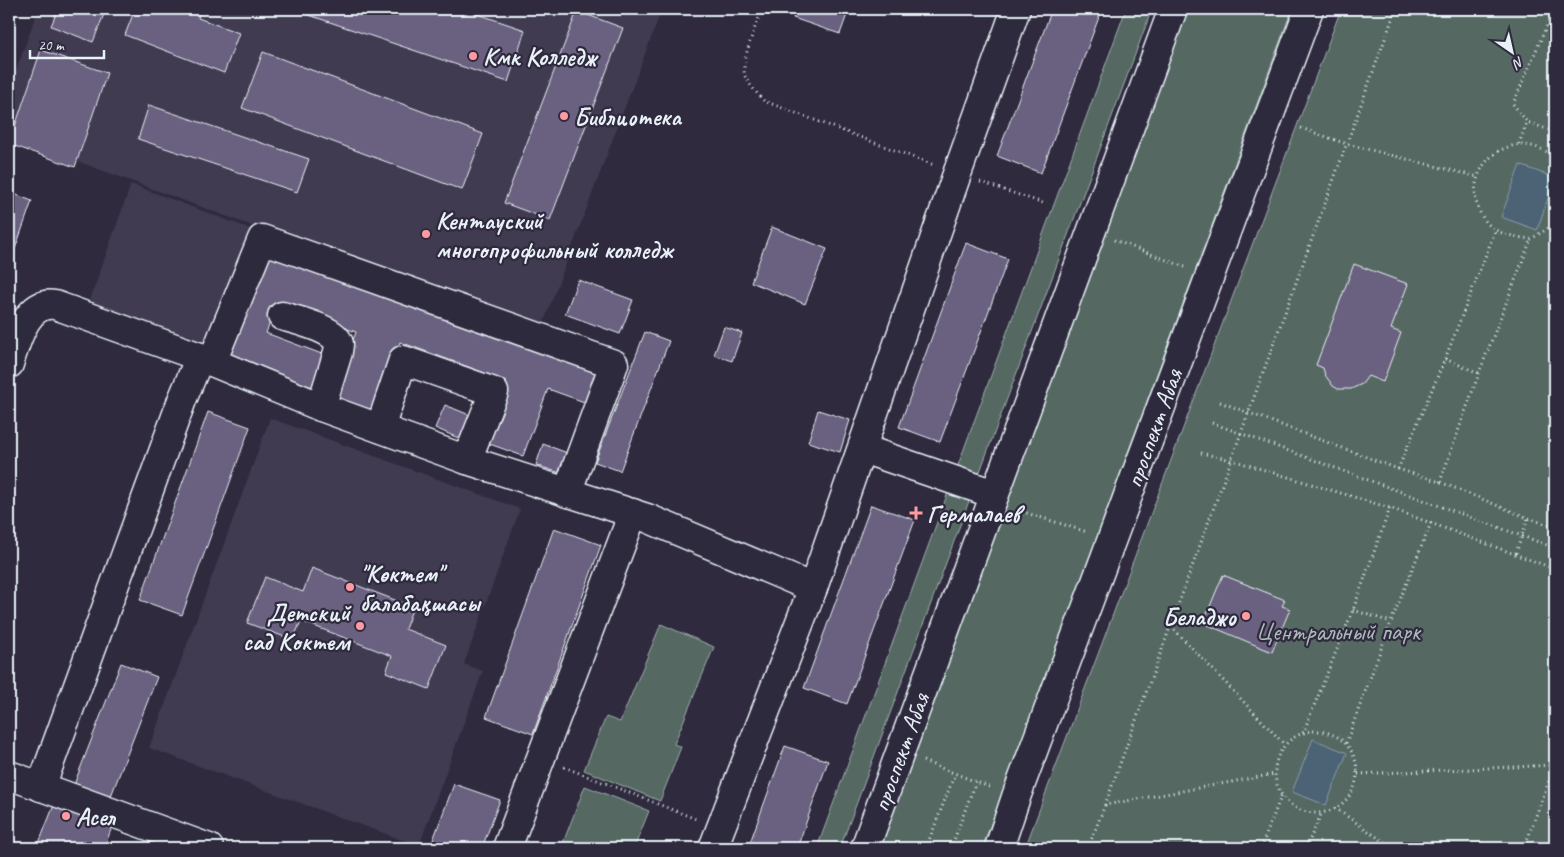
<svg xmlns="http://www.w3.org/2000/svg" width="1564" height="857" viewBox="0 0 1564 857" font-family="Caveat,sans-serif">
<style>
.built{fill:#413a51}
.green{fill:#546962;stroke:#9eadad}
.water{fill:#4b6375;stroke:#8a9ca9}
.building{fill:#6a617f;stroke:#e8f1f8}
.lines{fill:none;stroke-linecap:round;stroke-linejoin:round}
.minor-casing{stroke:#e8f1f8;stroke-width:31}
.path{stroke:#e8f1f8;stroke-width:3;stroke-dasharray:1 4;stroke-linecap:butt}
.minor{stroke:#2f2a3d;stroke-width:28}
.poi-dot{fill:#ff9aa2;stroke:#2f2a3d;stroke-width:2}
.labels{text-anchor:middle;stroke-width:4.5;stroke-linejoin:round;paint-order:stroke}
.poi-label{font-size:25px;font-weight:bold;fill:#e8f1f8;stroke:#2f2a3d;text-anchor:start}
.street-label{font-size:25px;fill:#e8f1f8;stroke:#2f2a3d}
.park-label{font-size:25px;fill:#adbbbc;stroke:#2f2a3d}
</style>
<rect width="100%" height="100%" fill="#2f2a3d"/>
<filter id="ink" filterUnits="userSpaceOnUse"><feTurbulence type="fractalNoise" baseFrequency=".02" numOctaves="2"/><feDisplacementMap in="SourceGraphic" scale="10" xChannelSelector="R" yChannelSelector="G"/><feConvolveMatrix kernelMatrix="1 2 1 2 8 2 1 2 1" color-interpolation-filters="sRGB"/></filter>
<g filter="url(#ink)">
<g class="built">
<path d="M38,9H662L540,332L9,136V90Z"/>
<path d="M131,184L256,231L210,354L86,311Z"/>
<path d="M270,418L520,509L464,664L483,671L419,846L149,748Z"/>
</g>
<g class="green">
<path d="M1126,9H1152L840,848H817Z"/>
<path d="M1173,9H1292L982,848H864Z"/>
<path d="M1341,9H1555V848H1025Z"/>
<path d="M661,624L714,647L674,744L681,747L660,801L584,770L606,717L620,722Z"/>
<path d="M585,786L649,811L634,848H561Z"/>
</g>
<g class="water">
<path d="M1520,165L1555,178L1537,230L1501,217Z"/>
<path d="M1313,739L1347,753L1326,805L1292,792Z"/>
</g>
<g class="building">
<path d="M58,9H106L93,42L51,26Z"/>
<path d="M135,9H201L198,18L239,33L224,73L125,35Z"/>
<path d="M291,9H463L525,30L508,82Z"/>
<path d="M796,9H849L840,34L793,18Z"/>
<path d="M1052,9H1102L1041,173L997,156Z"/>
<path d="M577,11L623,28L550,220L504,203Z"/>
<path d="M41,50L107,73L75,167L9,144Z"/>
<path d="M263,52L483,134L462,190L242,108Z"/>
<path d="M149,105L309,159L297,192L138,139Z"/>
<path d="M9,192L32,201L9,266Z"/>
<path d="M772,227L827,249L805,304L751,282Z"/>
<path d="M966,243L1008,259L940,442L899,427Z"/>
<path d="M260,249L598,373L587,403L548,389L523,456L484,442L507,381L400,342L374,411L332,396L356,332L277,303L266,333L335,359L323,391L220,353Z"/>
<path d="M1354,264L1408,284L1391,329L1401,333L1383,382L1368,376L1362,384L1351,389H1338L1333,386L1325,375L1323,368L1316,365Z"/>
<path d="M578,280L633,300L620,334L565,314Z"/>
<path d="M724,327L742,333L732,361L714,355Z"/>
<path d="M645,332L669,341L620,471L595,462Z"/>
<path d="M445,405L472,416L463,440L435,428Z"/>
<path d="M818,410L850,420L840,452L808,442Z"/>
<path d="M208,412L250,427L182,615L140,600Z"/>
<path d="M543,444L573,455L566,475L536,465Z"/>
<path d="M871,505L915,520L847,704L804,688Z"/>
<path d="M554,528L601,545L533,734L486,717Z"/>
<path d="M312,568L413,607L405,629L446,645L429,689L386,672L392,656L301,621L293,640L247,623L265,577L303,592Z"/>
<path d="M1223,575L1285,600L1282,606L1290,609L1272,652L1203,623Z"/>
<path d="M121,663L157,677L106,809L70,795Z"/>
<path d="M785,746L828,761L797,848H748Z"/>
<path d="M454,784L500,800L482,848H430Z"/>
<path d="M54,805L112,827L104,848H37Z"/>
</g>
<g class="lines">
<defs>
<g id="minor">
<path d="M282,316C295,320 336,329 339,344C339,347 338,350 338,352L321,407"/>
<path d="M212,362L262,239L614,364L567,493"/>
<path d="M9,364C16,343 26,300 55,305L200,357L321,407L467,460L647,518L813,588"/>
<path d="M380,428L403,360L494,392L467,460"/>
<path d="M863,449L994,494"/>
<path d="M9,775L209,848"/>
<path d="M41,787L182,400L200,357"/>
<path d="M507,848L633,513"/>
<path d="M713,848L813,588L957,174L1016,9"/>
<path d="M865,848L1173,9"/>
<path d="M999,848L1016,797L1309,9"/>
</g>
</defs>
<use href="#minor" class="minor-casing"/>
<g class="path">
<path d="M762,9C757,23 740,62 745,76C749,85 757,93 764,101L934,165"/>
<path d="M1551,16L1553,9"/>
<path d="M1555,17L1551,16L1513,104L1527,122L1555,132"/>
<path d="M1301,128L1347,144L1478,177"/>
<path d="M1519,144L1527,122"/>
<path d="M1555,157C1501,118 1451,183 1488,224C1499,235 1516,237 1531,239L1555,224"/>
<path d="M980,182L1046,204"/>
<path d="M1114,240L1185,267"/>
<path d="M1445,359L1479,373"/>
<path d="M1220,402L1398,469L1440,482L1528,518L1555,527"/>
<path d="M1212,423L1555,548"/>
<path d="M1201,453L1232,460L1390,508L1555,569"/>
<path d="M1398,469L1445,359L1496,229"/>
<path d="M1440,482L1479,373L1531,239"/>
<path d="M1017,510L1087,532"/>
<path d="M1516,553L1528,518"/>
<path d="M1353,610L1391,622"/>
<path d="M1171,626L1285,745"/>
<circle cx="1316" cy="772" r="41"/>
<path d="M1303,733L1353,610L1390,508"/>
<path d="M1346,743L1391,622L1431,523"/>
<path d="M923,761L992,788"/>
<path d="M564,767L696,819"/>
<path d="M1358,774L1555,765"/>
<path d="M1105,805L1396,9"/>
<path d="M1335,808L1393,848"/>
<path d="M926,848L955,774"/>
<path d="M951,848L976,781"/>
<path d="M1088,848L1105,805L1275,774"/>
<path d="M1261,848L1282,794"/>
<path d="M1306,848L1322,812"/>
<path d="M1524,848L1555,765"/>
</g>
<use href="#minor" class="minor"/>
</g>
</g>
<g class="poi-dot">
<circle cx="473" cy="56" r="5"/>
<circle cx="564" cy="116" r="5"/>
<circle cx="426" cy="234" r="5"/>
<path d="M913.5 505.5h5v5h5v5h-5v5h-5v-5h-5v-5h5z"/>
<circle cx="350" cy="587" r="5"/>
<circle cx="1246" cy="616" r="5"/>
<circle cx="360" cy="626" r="5"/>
<circle cx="66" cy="816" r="5"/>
</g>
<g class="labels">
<g class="poi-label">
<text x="483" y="65">Кмк Колледж</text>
<text x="574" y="125">Библиотека</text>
<text x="436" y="229">Кентауский<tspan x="436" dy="29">многопрофильный колледж</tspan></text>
<text x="927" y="522">Гермалаев</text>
<text x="360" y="582">"Көктем"<tspan x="360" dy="29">балабақшасы</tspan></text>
<text x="350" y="621" text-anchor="end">Детский<tspan x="350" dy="29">сад Коктем</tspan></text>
<text x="1236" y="625" text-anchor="end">Беладжо</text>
<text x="76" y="825">Асел</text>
</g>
<g class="street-label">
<text transform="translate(1153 428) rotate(-70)" y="9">проспект Абая</text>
<text transform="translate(900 752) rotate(-70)" y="9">проспект Абая</text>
</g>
<g class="park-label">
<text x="1338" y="640">Центральный парк</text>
</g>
</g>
<rect width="1564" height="857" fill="none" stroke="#2f2a3d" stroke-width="30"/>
<rect x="15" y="15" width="1534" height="827" fill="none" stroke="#e8f1f8" stroke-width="2" filter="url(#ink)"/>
<g transform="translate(1512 52) rotate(146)" stroke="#2f2a3d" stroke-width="4" paint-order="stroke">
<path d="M0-4L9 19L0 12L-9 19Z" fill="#e8f1f8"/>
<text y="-8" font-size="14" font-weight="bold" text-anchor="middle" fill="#e8f1f8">N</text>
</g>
<path d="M30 50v8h74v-8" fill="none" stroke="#e8f1f8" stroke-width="2.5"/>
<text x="38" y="50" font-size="15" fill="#e8f1f8" stroke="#2f2a3d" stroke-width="4" paint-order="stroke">20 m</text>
</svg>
